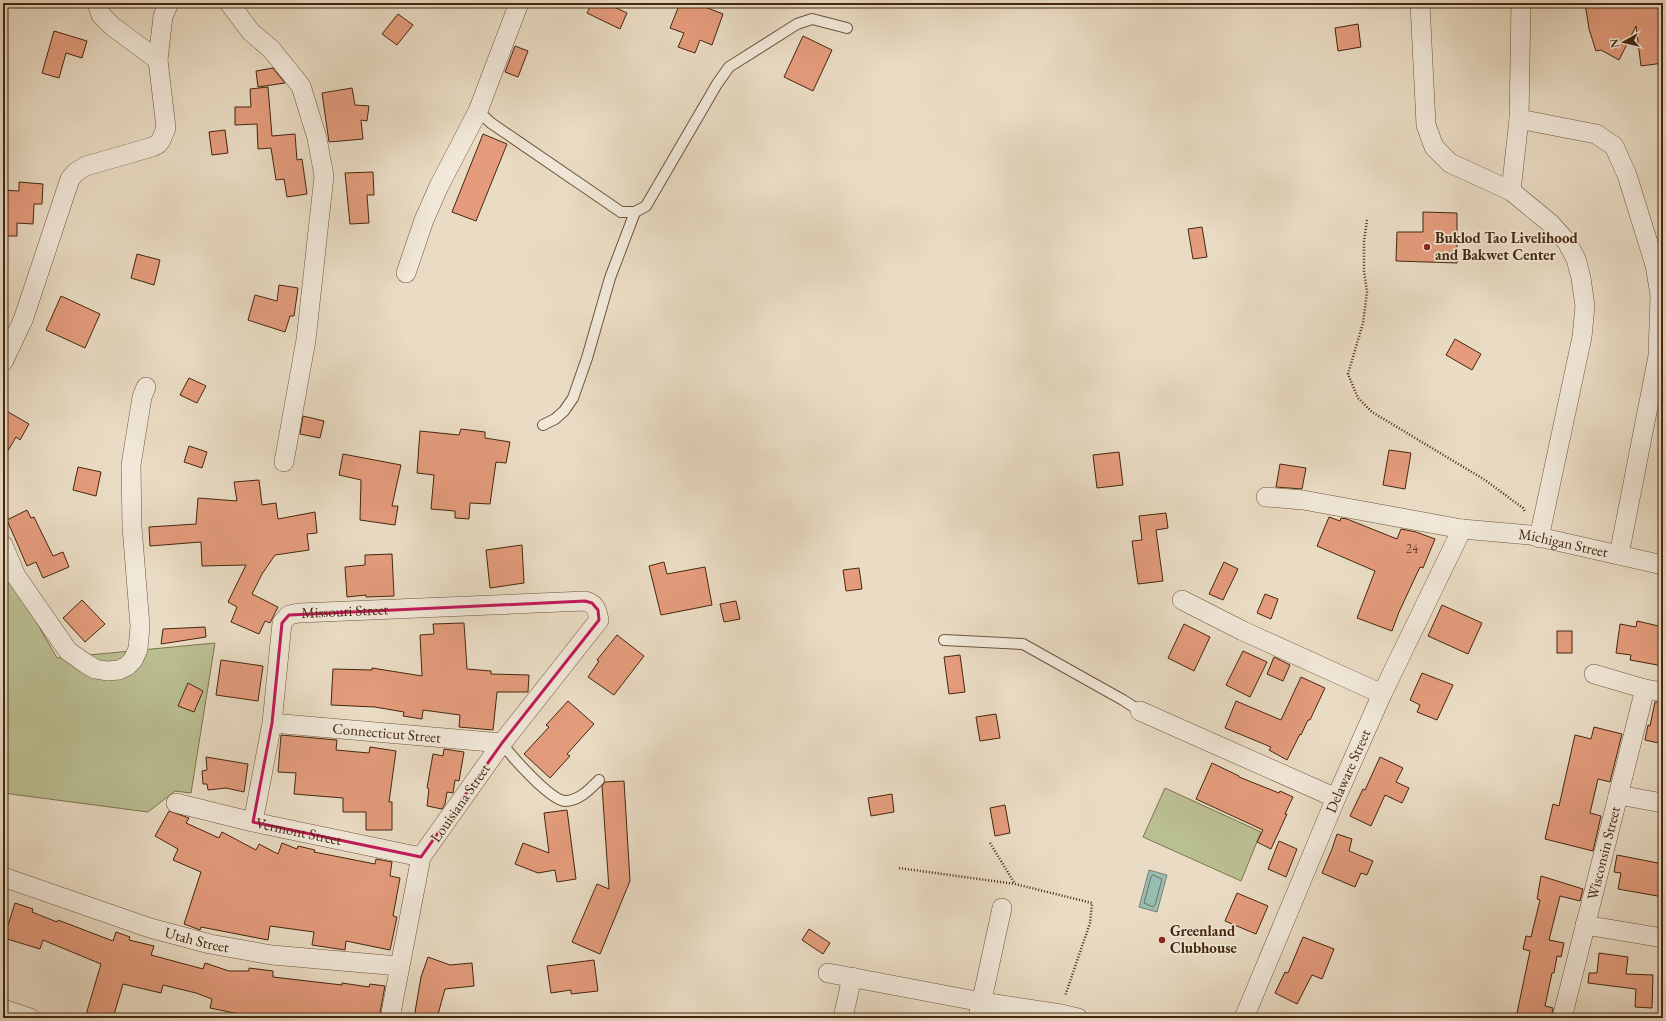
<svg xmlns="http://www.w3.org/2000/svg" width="1666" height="1021" viewBox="0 0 1666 1021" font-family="'EB Garamond',serif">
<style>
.green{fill:#babf92;stroke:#7f7350}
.water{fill:#98bcb1;stroke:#768070}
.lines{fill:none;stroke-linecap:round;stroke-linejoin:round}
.shore{stroke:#6e7260;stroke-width:1}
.building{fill:#e49c7d;stroke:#44270e}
.service-casing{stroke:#6e543c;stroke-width:12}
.minor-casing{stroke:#6e543c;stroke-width:20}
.path{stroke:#44270e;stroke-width:2.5;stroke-dasharray:1 2;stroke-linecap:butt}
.service{stroke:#f1e8d9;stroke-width:10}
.minor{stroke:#f1e8d9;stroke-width:19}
.marked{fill:none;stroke:#c2185b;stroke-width:3;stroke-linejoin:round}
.poi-dot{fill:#8f2418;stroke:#f1e8d9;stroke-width:1.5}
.labels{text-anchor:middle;stroke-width:3.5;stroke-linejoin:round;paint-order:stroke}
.number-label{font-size:13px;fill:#6c442a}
.poi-label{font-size:15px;font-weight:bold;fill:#44270e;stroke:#f1e8d9;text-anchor:start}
.street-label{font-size:15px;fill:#44270e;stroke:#f1e8d9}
</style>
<rect width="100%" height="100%" fill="#eadcc4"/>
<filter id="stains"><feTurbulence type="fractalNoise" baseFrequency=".005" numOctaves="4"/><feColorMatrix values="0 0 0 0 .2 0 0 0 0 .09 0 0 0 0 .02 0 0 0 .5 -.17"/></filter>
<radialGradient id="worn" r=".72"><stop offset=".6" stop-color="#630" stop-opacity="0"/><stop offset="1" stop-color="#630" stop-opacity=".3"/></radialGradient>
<g class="green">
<path d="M3,564L57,658L215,643L191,793L175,791L148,812L3,793Z"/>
<path d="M1165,788L1261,832L1241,881L1143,837Z"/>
</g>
<path class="water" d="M1149,870L1167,875L1157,912L1139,907Z"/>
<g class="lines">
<path class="shore" d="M1153,875L1162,879L1155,905L1153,907L1144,903L1151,877Z"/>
</g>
<g class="building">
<path d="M592,3H606L627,13L620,29L587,13Z"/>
<path d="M680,3H695L723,14L712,45L700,40L695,53L678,47L684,33L670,28Z"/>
<path d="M1585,3H1663V63L1641,66L1636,26L1619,60L1601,50L1596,51L1589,29Z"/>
<path d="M398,14L413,25L397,45L382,34Z"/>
<path d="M1358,24L1361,47L1338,51L1335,28Z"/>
<path d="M54,31L87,41L82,58L66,53L59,78L42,73Z"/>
<path d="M803,36L832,50L813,91L784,77Z"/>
<path d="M515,46L528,51L518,77L505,72Z"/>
<path d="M273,68L285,83L258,87L256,71Z"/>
<path d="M268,87L272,136L295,134L297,160L302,159L307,194L287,197L284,179L276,180L271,148L258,149L257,124L235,125V107H251L250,89Z"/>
<path d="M352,88L355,105L369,106L367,121L361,120L363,139L329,142L322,93Z"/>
<path d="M225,130L228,153L212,155L209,132Z"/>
<path d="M483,134L507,144L476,221L452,212Z"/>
<path d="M373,172L374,195H367L369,223L350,224L345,173Z"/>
<path d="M19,182L43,184L42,204H34L33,224L17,223V236H3V190L19,191Z"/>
<path d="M1423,212L1457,213V263L1396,261L1397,232H1423Z"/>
<path d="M1202,227L1207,257L1193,259L1188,229Z"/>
<path d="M137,254L160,260L154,285L131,278Z"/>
<path d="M279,285L298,288L294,316H290L285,332L248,320L255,295L277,301Z"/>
<path d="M61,296L100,314L85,348L46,330Z"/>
<path d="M1455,339L1481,354L1472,370L1446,355Z"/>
<path d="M189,378L206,386L197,403L180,395Z"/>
<path d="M3,409L29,424L20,440L16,437L3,459Z"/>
<path d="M303,416L324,421L320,438L300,434Z"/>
<path d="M461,429L485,432V438L510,442L506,463L496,462L490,504L470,503L469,519L455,518V511L431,509L434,475L417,473L420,431L459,435Z"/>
<path d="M189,446L207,452L202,468L184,462Z"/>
<path d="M1389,450L1411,453L1405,489L1383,485Z"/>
<path d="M1119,452L1123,485L1097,488L1093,455Z"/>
<path d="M343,454L401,465L392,506H398L395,525L360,520L361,480L339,475Z"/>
<path d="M1280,464L1306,468L1302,489L1276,487Z"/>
<path d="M78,467L101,472L96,496L73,490Z"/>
<path d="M259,480L262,505L276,503L278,519L315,512L317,533L307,534L309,550L275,555L262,574L252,594L278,607L270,623L265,621L259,634L231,622L237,607L228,602L246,565L202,566L201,542L150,546L149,527L196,524L198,498L237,501L234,482Z"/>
<path d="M27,510L31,518L34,517L53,556L63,552L69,567L43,578L36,562L27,566L7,520Z"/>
<path d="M1166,513L1168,528L1156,530L1163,581L1138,584L1132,541L1142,540L1139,516Z"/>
<path d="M1329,517L1340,521L1341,518L1347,519L1397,539L1401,529L1416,532L1435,539L1423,568L1420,567L1399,612L1392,631L1357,618L1375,571L1317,546Z"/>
<path d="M522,545L524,583L490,588L486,550Z"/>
<path d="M392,554L394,596L366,597V595L347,597L345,567L365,565V555Z"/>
<path d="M664,562L667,574L705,567L712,605L661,615L649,566Z"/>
<path d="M1224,562L1238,569L1223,600L1209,594Z"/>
<path d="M859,568L862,589L846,591L843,570Z"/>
<path d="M1265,594L1278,599L1271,619L1257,613Z"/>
<path d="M82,600L105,624L85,642L63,618Z"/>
<path d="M736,601L740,619L724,622L720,604Z"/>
<path d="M1442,605L1482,623L1468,654L1428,636Z"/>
<path d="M1637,621L1663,627V666L1630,660L1631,655L1616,653L1620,624L1636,627Z"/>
<path d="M464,623L467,669L491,671V674L529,675L528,692H497L493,730L459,727L460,715L423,710L422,719L403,716L404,712L375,707L331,705L333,669L372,670V668L422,676L420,635L434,634L433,624Z"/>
<path d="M1184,624L1210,637L1194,671L1168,658Z"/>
<path d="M205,627L206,637L161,644L163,629Z"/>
<rect x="1557" y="631" width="15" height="22"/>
<path d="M617,635L644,656L614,695L588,677L599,661L597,660Z"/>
<path d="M1243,651L1267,662L1250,697L1226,685Z"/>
<path d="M960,655L965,692L949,694L944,657Z"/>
<path d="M1274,657L1290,665L1283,681L1267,674Z"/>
<path d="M221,660L263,666L258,701L216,695Z"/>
<path d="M1422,673L1453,685L1437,720L1417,712L1420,705L1410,700Z"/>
<path d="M1301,677L1325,688L1310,720H1308L1301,735L1300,734L1287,760L1269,750L1271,747L1225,728L1236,701L1281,720Z"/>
<path d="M188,683L203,691L194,712L178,706Z"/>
<path d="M568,701L594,724L567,754L570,756L550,778L524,754L549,727L546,725Z"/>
<path d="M1655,702L1663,703V744L1645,740L1648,725L1650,726Z"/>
<path d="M996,714L1000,738L980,741L976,717Z"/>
<path d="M1594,727L1622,734L1610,782L1598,779L1590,813L1601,816L1593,851L1545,839L1553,804L1559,806L1575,735L1591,739Z"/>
<path d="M281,735L337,740L336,750L369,753L370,747L396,751L389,802H392V830H366V812H343V798L294,794L296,773L278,772Z"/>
<path d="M444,749L464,752L459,781L455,780L453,793L447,792L445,804L442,809L427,806L429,789L427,788L433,754L443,756Z"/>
<path d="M206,757L248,764L244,792L226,788L208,790L207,784H203L202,771L207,770Z"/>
<path d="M1380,757L1403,768L1396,782L1409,788L1402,803L1385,795L1371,826L1350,816L1363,789L1365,790Z"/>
<path d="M1212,763L1239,776V777L1279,793L1280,791L1293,797L1285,814H1287L1271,849L1257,842L1263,830L1196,799Z"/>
<path d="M624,781L630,881L600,954L572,942L597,884L609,889L602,786L605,782Z"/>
<path d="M892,794L894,812L871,816L868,798Z"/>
<path d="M1005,805L1010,833L995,836L990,808Z"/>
<path d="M567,810L576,879L557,882L555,870L538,873L515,864L523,843L549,853L544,813Z"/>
<path d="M169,811L189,818L186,823L219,838L222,832L256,850L259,844L278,854L282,843L297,849L298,846L315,850L314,852L375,864L376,859L392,862L390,876L400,878L393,916L397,917L390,950L346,941L345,950L312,945L314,932L270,926L268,940L201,927L200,930L184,924L201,872L173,860L178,849L155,836Z"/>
<path d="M1337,834L1352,839L1349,851L1373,861L1367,875L1361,873L1355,887L1322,873L1332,849Z"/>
<path d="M1279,841L1297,849L1286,877L1268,869Z"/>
<path d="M1617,855L1663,864V897L1618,889L1621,873L1614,872Z"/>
<path d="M1541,876L1583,889L1580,901L1560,896L1549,940L1564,943L1561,957L1557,956L1554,973H1552L1545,1006L1553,1008L1551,1018H1516L1530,951L1523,949L1526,936L1531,937L1540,900L1537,899Z"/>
<path d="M1237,893L1268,906L1256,934L1225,921Z"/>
<path d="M15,903L33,909L32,912L57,922L58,920L113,941L116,932L130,937L129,940L154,946L151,955L203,969L205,963L229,971H249V968L273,971V977L342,985V983L369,987L370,984L385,986L379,1018H265L244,1016V1015L210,1008L212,999L196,993L163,985L161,993L123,984L113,1018H85L101,964L43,940L40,949L4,938Z"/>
<path d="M809,929L830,943L823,954L802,940Z"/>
<path d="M1303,937L1334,949L1322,979L1312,975L1297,1004L1275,993L1285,972L1288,973Z"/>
<path d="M1599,953L1628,957L1626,974L1653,975L1652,1008L1635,1007L1636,989L1588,983L1589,973H1597Z"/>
<path d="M428,957L450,965L472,963L474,986L445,989L437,1018H414L421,977Z"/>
<path d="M594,960L598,991L571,994V990L551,993L547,966Z"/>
</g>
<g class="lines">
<defs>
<g id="service">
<path d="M478,111L491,123L621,212H635L646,206L717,84L729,67L797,24L812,19L847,28"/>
<path d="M543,425L555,419L564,411L573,398L587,358L610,278L635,212"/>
<path d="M944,640L1023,644L1123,700L1140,711"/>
<path d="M502,743C511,756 550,800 565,801C579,801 590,789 599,780"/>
</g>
<g id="minor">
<path d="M97,3L101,15L112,26L158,60"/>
<path d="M229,3L251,32L271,49L301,86L317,138L324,176L306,340L284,462"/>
<path d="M1420,3L1426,125L1434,147L1450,163L1511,191L1550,223L1567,242L1576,259L1581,278L1585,306L1582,337L1539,538"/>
<path d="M1519,119L1596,134L1614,146L1627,175L1655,265L1660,295L1658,356L1619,555"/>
<path d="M1511,191L1519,119L1521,3"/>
<path d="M406,273L424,220L439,186L478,111L519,3"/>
<path d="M3,362L23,320L70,179L76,172L86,166L152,147L158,144L161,140L166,128L158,60L163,16L169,3"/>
<path id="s1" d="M1266,497L1303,500L1462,529L1530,535L1663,565"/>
<path d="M3,545L16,576L68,651L85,663L95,669L107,671L119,670L127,666L133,660L138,649L140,626L132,527L131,465L142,397L146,387"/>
<path d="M1182,600L1243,631L1382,694"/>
<path d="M1594,674L1645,689L1663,692"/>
<path d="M1140,711L1336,798"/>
<path id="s2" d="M272,723L502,743"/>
<path d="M1618,795L1663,803"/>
<path id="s3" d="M176,803L253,822L421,857"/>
<path id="s4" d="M253,822L272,723L282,623L289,615L299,613L585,601C596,604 597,610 599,620L502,743L421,857L390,1018"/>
<path id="s5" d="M3,877L150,928L210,944L272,955L399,966"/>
<path d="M1585,925L1663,938"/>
<path d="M828,973L982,1002L1061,1014L1078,1018"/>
<path d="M3,1009L30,1018"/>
<path d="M843,1018L852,977"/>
<path d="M978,1018L1002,908"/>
<path id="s6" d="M1244,1018L1336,798L1382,694L1462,529"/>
<path id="s7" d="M1562,1018L1645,689"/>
</g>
</defs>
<use href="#service" class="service-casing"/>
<use href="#minor" class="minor-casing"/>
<g class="path">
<path d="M1367,220L1364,241V271L1367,292L1363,323L1348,374L1358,398L1372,412L1485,480L1523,508L1525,512"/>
<path d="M990,843L1015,884"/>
<path d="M899,868L1015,884L1092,903L1090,923L1065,996"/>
</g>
<use href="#service" class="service"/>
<use href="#minor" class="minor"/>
</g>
<path class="marked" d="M585,601L592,603L598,610L599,620L502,743L421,857L253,822L272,723L282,623L289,615Z"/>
<g class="poi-dot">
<circle cx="1427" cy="247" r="4"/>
<circle cx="1162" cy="940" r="4"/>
</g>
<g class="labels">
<g class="number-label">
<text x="1412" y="553">24</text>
</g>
<g class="poi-label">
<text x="1435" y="243">Buklod Tao Livelihood<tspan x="1435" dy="17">and Bakwet Center</tspan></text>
<text x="1170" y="936">Greenland<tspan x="1170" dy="17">Clubhouse</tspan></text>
</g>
<g class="street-label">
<text dy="5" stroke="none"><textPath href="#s1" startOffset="301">Michigan Street</textPath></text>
<text dy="5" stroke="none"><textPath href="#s4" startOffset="268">Missouri Street</textPath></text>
<text dy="5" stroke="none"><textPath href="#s2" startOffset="115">Connecticut Street</textPath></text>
<text dy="5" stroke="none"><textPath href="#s6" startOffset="268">Delaware Street</textPath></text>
<text transform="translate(460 803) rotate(-55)" y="5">Louisiana Street</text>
<text dy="5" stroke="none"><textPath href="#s3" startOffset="126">Vermont Street</textPath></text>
<text dy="5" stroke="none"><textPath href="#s7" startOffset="170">Wisconsin Street</textPath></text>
<text dy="5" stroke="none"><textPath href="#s5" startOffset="204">Utah Street</textPath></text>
</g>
</g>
<rect width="1666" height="1021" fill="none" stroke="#eadcc4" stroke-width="16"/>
<rect x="4" y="4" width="1658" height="1013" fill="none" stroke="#44270e" stroke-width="2"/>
<rect x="8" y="8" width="1650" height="1005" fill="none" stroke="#44270e"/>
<g transform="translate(1624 42) rotate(262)" stroke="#f1e8d9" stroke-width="3" paint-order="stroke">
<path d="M0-3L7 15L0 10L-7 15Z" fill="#44270e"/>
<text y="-6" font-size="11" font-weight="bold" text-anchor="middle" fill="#44270e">N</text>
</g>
<rect width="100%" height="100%" filter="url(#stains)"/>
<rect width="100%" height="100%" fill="url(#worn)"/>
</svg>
